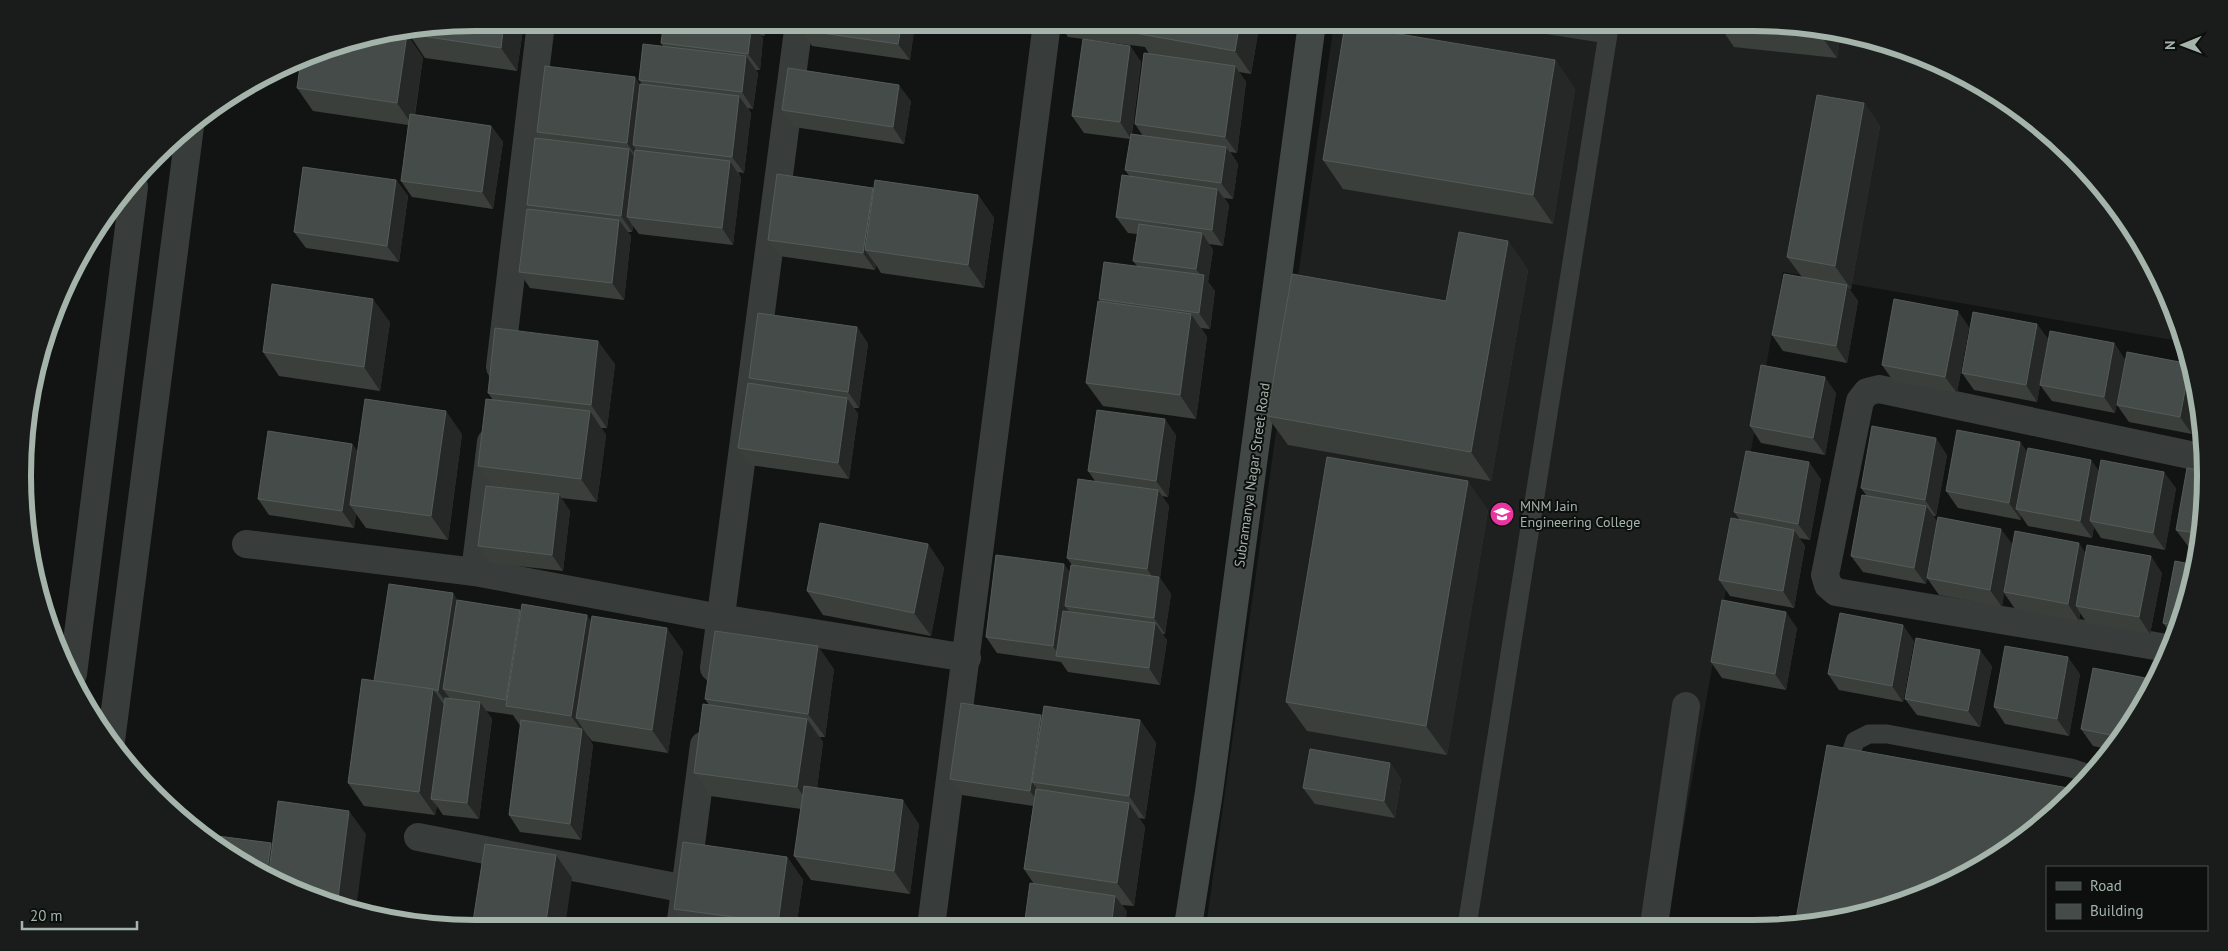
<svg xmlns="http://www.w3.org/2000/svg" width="2228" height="951" viewBox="0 0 2228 951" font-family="'PT Sans',sans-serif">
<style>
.built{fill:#1e2020}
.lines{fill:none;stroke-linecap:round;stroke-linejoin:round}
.lane{stroke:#383d3b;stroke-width:19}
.street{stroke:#383d3b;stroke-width:28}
.secondary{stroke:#414845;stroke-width:28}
.wall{fill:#3a3f3c}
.shaded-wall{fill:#252827}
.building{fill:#454b48;stroke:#545c58}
.labels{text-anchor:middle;stroke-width:4;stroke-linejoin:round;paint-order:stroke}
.street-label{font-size:14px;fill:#a4b4ab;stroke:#0d0f0e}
.poi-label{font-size:14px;fill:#a4b4ab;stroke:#0d0f0e;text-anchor:start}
.rim{fill:none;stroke:#a4b4ab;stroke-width:6}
</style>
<rect width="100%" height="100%" fill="#121413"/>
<path class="built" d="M1334,23H1753L1898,47L1979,83L2051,135L2112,200L2159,275L2184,342L1783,272L1666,925L1206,926Z"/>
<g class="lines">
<g class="lane">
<path d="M1845,773L1855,741L1869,734H1887L2071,768L2089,774"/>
<path d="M1467,926L1608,34L1538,23"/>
</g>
<g class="street">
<path d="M500,367L541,23"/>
<path d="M246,544L475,572L720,618L967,658"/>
<path d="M475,572L491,442"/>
<path d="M2167,648L1836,592L1828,585L1825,575L1860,401L1867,392L1879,389L2204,458"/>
<path d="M714,668L799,23"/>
<path d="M73,674L134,187"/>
<path d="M111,741L190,126"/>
<path d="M418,837L686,889"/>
<path d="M1654,925L1686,706"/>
<path d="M931,927L1047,23"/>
<path d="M680,928L704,745"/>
</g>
<path class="secondary" d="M1188,926L1209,792L1312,23"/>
</g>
<g class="wall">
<path d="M476,22H524L517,71L425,58L409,34Z"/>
<path d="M664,22H766L765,36L761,35L763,38L760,70H756L758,73L753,109L748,108L751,113L744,173L738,172L741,178L733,245L639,234L633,226L632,232H628L631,236L624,300L530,288L519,272L530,209L527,205L542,139L537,132L640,84H642L639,80L663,46L661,43Z"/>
<path d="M802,22H915L910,60L812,46L801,30Z"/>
<path d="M1058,22H1260L1251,74L1239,72L1246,82L1237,153L1230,152L1238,164L1233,199L1224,198L1229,205L1223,246L1209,244L1213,250L1208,282L1215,291L1210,329L1201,328L1207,337L1196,419L1103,406L1086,383L1100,301L1099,299L1137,266L1133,261L1137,234L1128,233L1116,217L1130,177L1125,170L1130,139L1084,133L1072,116L1130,46L1141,62L1132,134L1143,136L1135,124L1149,54L1145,47L1068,37Z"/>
<path d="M1717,22H1753L1840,37L1837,58L1734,47Z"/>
<path d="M423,57L415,115L491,126L503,142L493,209L412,197L401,181L408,125L313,111L297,88Z"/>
<path d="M1555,60L1575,89L1553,224L1343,189L1323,160Z"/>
<path d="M911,101L904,144L794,127L782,110Z"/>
<path d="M1864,103L1880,126L1851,289H1849L1858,301L1847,363L1783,351L1772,335L1802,277L1787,257Z"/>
<path d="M396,180L408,196L399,262L306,248L294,232Z"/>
<path d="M873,188L874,189L978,195L994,218L984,288L881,273L876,265L875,270L779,256L768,240Z"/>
<path d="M1508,241L1528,270L1491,481L1288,445L1267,416L1446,301Z"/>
<path d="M390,322L380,391L279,376L263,352Z"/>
<path d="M2037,324L2048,340L2114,343L2125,360L2115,413L2052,401L2040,385L2037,402L1974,390L1962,373Z"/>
<path d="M857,327L868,344L859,408H854L858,414L849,479L750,465L738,448L753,384L749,378Z"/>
<path d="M1969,327L1957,393L1894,382L1882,365Z"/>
<path d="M615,364L607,428H601L606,435L597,502L561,498L570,511L563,571L490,563L478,546L492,486L478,466L493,400L488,393Z"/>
<path d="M2191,365L2192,434L2129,422L2117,405Z"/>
<path d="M1836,393L1825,455L1761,443L1750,426Z"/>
<path d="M462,434L448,540L366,528L356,514L354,528L269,515L258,499L352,444L357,451Z"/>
<path d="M1176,435L1168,497L1162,496L1169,506L1160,578L1171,594L1165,634H1162L1167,640L1160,685L1068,672L1061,662L997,653L986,637L1064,564L1070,573L1072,565L1067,558L1095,481L1088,471Z"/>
<path d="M2020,442L2027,452L2099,471L2176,488L2165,550L2101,538L2094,527L2092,538L2028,526L2021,516V520L1958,508L1946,491Z"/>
<path d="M1947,455L1936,516H1933L1937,522L2012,545L2085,553L2162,573L2150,634L2087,623L2080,613L2079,621L2015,609L2004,593L2002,607L1939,595L1927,578L1933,548L1926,584L1863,572L1851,556L1866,495L1861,488Z"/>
<path d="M2204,471L2202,535L2198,548L2188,546L2176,530Z"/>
<path d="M1821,479L1810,540L1799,538L1805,546L1794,608L1730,596L1719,580L1740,520L1734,512Z"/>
<path d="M1488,510L1447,755L1307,731L1286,702Z"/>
<path d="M928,544L944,568L931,636L823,615L807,591Z"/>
<path d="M457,600L520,610L521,611L591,621L683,651L668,753L592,741L588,736V737L593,745L581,840L520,832L509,815L521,727L513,715L486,711L492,719L479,819L443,815L437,806L435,815L364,806L348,783L374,681Z"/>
<path d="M2181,621L2173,637L2163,623Z"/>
<path d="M1797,628L1786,690L1722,678L1711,662Z"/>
<path d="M1914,641L1903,702L1839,690L1828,674Z"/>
<path d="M1992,666L1980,727L1917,715L1905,699Z"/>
<path d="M834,669L825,737H819L823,742L817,788L919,824L910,894L811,880L794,856L801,809L710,796L694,773L709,705L705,699Z"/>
<path d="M2080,674L2069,736L2005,724L1994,707Z"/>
<path d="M2151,679L2113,750L2093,746L2081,729Z"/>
<path d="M1041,715L1042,717L1140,720L1156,743L1145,819L1139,818L1145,827L1134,906L1122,905L1127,912L1034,884L1024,869L1033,806L962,795L950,779Z"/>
<path d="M1390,763L1401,779L1395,818L1315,804L1303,788Z"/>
<path d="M787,857L803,880L796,928H687L674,909Z"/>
</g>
<g class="shaded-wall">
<path d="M504,22H524L517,71L501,48Z"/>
<path d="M752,22L763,38L760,70L748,54Z"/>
<path d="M755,22H766L765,36Z"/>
<path d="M902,22H915L910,60L898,44Z"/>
<path d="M1240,22H1260L1251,74L1235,51Z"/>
<path d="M407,34L423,57L413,126L397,103Z"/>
<path d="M1820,34L1840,37L1837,58Z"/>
<path d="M1130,46L1141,62L1131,139L1120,122Z"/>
<path d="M746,56L758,73L753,109L742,92Z"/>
<path d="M1555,60L1575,89L1553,224L1533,195Z"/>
<path d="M1235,66L1246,82L1237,153L1225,137Z"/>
<path d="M635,77L646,93L633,145L639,154L638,159L627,143Z"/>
<path d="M899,85L911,101L904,144L893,127Z"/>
<path d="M739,96L751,113L744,173L732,157Z"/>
<path d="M1864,103L1880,126L1851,289L1835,266Z"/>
<path d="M491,126L503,142L493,209L482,192Z"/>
<path d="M1226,147L1238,164L1233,199L1221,183Z"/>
<path d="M629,149L641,166L627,217L633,226L632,232L621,216Z"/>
<path d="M730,161L741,178L733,245L722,228Z"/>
<path d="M396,180L408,196L399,262L387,246Z"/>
<path d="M873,188L884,205L865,250L876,265L875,270L863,253Z"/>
<path d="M1217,189L1229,205L1223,246L1212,230Z"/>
<path d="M978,195L994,218L984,288L968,265Z"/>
<path d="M619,220L631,236L624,300L612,283Z"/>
<path d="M1202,233L1213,250L1208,282L1215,291L1210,329L1199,313L1203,278L1196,269Z"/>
<path d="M1508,241L1528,270L1491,481L1471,452Z"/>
<path d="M1847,285L1858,301L1847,363L1836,346Z"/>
<path d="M373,299L390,322L380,391L364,367Z"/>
<path d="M1958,311L1969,327L1957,393L1945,377Z"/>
<path d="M1191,314L1207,337L1196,419L1180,395Z"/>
<path d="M2037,324L2049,340L2037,402L2026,385Z"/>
<path d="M857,327L868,344L859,408L848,392Z"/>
<path d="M598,341L615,364L607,428L591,405Z"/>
<path d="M2114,343L2125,360L2115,413L2104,397Z"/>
<path d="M2190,364L2198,404L2192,434L2180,417Z"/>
<path d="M1825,377L1836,393L1825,455L1813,438Z"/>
<path d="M847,398L858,414L849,479L838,463Z"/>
<path d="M446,411L462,434L448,540L431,516Z"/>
<path d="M590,411L606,435L597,502L581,479Z"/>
<path d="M1165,419L1176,435L1168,497L1156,481Z"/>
<path d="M1936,438L1947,455L1936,516L1925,500Z"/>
<path d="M2020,442L2032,458L2016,509L2021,516V520L2009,503Z"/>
<path d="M352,444L364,460L350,505L356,514L354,528L342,511Z"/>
<path d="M2091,460L2103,476L2090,521L2094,527L2092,538L2080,521Z"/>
<path d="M1809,462L1821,479L1810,540L1798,524Z"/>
<path d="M2164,472L2176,488L2165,550L2153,533Z"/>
<path d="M1468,481L1488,510L1447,755L1426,726Z"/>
<path d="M1158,490L1169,506L1160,578L1171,594L1165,634L1154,618L1158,585L1147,569Z"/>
<path d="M559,494L570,511L563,571L552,555Z"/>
<path d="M1926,506L1938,522L1926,584L1914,568Z"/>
<path d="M2001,529L2013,545L2002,607L1990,590Z"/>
<path d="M1794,530L1805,546L1794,608L1783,591Z"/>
<path d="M2079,543L2090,560L2076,606L2080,613L2079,621L2068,604Z"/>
<path d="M928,544L944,568L931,636L914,613Z"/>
<path d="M2151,556L2162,573L2150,634L2139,617Z"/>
<path d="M1064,564L1075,580L1065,606L1071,614L1059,656L1053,646Z"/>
<path d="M453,593L464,610L443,689L450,699L449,707L438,691Z"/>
<path d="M520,610L531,626L511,707L506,700Z"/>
<path d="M1786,612L1797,628L1786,690L1775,674Z"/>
<path d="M587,615L603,638L576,718L588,736V737L593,745L581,840L570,824L582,731L571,716Z"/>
<path d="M1155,623L1167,640L1160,685L1149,668Z"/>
<path d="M1903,625L1914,641L1903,702L1892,686Z"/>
<path d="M667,628L683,651L668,753L652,730Z"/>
<path d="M818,646L834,669L825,737L808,714Z"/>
<path d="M1980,650L1992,666L1980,727L1968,711Z"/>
<path d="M2068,657L2080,674L2069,736L2057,719Z"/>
<path d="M433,689L449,712L431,799L437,806L435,815L419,792Z"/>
<path d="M480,702L492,719L479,819L467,803Z"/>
<path d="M1041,715L1052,732L1032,782L1043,797L1042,808L1030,791Z"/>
<path d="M807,719L823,742L814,811L797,787Z"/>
<path d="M1140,720L1156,743L1145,819L1129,796Z"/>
<path d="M1390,763L1401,779L1395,818L1384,801Z"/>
<path d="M903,800L919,824L910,894L894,871Z"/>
<path d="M1129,803L1145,827L1134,906L1117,883Z"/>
<path d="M349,811L366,834L356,909L337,906Z"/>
<path d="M271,843L282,860L280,878L267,871Z"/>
<path d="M556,855L572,878L565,928H545Z"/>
<path d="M787,857L803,880L796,928H781L778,923Z"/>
<path d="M1115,896L1127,912L1125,927H1111Z"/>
</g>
<g class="building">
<path d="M476,22H504L501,48L409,34Z"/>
<path d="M664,22H752L748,54L661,43Z"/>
<path d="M802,22H902L898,44L801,30Z"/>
<path d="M1073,22H1136L1135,31Z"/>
<path d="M1137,22H1240L1235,51L1135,33Z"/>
<path d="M1345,25L1555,60L1533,195L1323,160Z"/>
<path d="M407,34L397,103L297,88L301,60L330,47Z"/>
<path d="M1083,39L1130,46L1120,122L1072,116Z"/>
<path d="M643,44L746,56L742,92L639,80Z"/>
<path d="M1144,53L1235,66L1225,137L1135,124Z"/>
<path d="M545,66L635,77L627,143L537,132Z"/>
<path d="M788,68L899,85L893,127L782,110Z"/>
<path d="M640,84L739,96L732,157L633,145Z"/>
<path d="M1817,95L1864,103L1835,266L1787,257Z"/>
<path d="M410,114L491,126L482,192L401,181Z"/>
<path d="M1131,134L1226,147L1221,183L1125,170Z"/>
<path d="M535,138L629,149L621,216L527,205Z"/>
<path d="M635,150L730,161L722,228L627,217Z"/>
<path d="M303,167L396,180L387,246L294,232Z"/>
<path d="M777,174L873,188L863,253L768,240Z"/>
<path d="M1122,175L1217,189L1212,230L1116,217Z"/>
<path d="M875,180L978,195L968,265L865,250Z"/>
<path d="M527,209L619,220L612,283L519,272Z"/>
<path d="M1139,224L1202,233L1196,269L1133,261Z"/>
<path d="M1459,232L1508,241L1471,452L1267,416L1292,274L1446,301Z"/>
<path d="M1104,262L1204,275L1199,313L1099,299Z"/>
<path d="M1784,274L1847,285L1836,346L1772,335Z"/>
<path d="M272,284L373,299L364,367L263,352Z"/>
<path d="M1894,299L1958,311L1945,377L1882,365Z"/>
<path d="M1098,301L1191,314L1180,395L1086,383Z"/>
<path d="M1973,312L2037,324L2026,385L1962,373Z"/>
<path d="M758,313L857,327L848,392L749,378Z"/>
<path d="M495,328L598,341L591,405L488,393Z"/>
<path d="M2050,331L2114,343L2104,397L2040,385Z"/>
<path d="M2127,352L2190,364L2180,417L2117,405Z"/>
<path d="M1761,365L1825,377L1813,438L1750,426Z"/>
<path d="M748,383L847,398L838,463L738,448Z"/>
<path d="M365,399L446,411L431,516L350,505Z"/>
<path d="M486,399L590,411L581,479L478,466Z"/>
<path d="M1097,410L1165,419L1156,481L1088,471Z"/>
<path d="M1872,426L1936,438L1925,500L1861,488Z"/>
<path d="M1957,430L2020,442L2009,503L1946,491Z"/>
<path d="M268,431L352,444L342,511L258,499Z"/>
<path d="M2028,448L2091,460L2080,521L2016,509Z"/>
<path d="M1746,451L1809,462L1798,524L1734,512Z"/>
<path d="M1327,457L1468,481L1426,726L1286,702Z"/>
<path d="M2101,460L2164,472L2153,533L2090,521Z"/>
<path d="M2187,468L2204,471L2202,534L2176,530Z"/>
<path d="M1078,479L1158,490L1147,569L1067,558Z"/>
<path d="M486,486L559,494L552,555L478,546Z"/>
<path d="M1862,495L1926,506L1914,568L1851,556Z"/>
<path d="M1938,517L2001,529L1990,590L1927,578Z"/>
<path d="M1731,518L1794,530L1783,591L1719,580Z"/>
<path d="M820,523L928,544L914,613L807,591Z"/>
<path d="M2015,531L2079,543L2068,604L2004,592Z"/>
<path d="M2087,545L2151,556L2139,617L2076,606Z"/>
<path d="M996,555L1064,564L1053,646L986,637Z"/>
<path d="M2175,561L2195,565L2181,621L2179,626L2163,623Z"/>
<path d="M1071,565L1159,577L1154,618L1065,606Z"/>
<path d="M389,584L453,593L438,691L434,690L433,689L374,681Z"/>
<path d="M457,600L520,610L506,700L443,689Z"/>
<path d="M1722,600L1786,612L1775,674L1711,662Z"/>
<path d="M522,604L587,615L571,716L506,706Z"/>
<path d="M1063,611L1155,623L1149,668L1056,656Z"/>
<path d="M1840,613L1903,625L1892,686L1828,674Z"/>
<path d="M592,616L667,628L652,730L576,718Z"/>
<path d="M715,631L818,646L808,714L705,699Z"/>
<path d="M1916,638L1980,650L1968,711L1905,699Z"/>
<path d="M2005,646L2068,657L2057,719L1994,707Z"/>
<path d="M2093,668L2151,679L2120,737L2081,729Z"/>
<path d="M362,679L433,689L419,792L348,783Z"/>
<path d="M445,698L480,702L467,803L431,799Z"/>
<path d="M961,703L1041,715L1030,791L950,779Z"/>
<path d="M703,704L807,719L797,787L694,773Z"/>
<path d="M1044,706L1140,720L1129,796L1032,782Z"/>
<path d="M521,720L582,729L570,824L509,815Z"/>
<path d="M1827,745L2074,789L2028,835L1926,894L1812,925H1795Z"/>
<path d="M1310,749L1390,763L1384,801L1303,788Z"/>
<path d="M804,786L903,800L894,871L794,856Z"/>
<path d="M1036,789L1129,803L1117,883L1024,869Z"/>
<path d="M278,801L349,811L337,906L330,904L269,872Z"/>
<path d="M210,835L271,843L267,871L209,840Z"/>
<path d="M683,842L787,857L778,923L674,909Z"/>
<path d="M485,844L556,855L545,928H472Z"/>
<path d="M1030,883L1115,896L1111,927H1024Z"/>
</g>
<defs>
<symbol id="university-disc" viewBox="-11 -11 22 22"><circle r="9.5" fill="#ea349f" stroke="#0d0f0e"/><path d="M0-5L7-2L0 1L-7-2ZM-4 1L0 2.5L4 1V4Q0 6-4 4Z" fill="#fff"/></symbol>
</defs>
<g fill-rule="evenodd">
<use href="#university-disc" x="1488" y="500" width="28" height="28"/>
</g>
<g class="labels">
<g class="street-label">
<text transform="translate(1252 475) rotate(-82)" y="5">Subramanya Nagar Street Road</text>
</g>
<g class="poi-label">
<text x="1520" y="511">MNM Jain<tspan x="1520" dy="16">Engineering College</tspan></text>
</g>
</g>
<path d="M0 0H2228V951H0ZM475 31H1753A444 444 0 0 1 2197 475V476A444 444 0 0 1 1753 920H475A444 444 0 0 1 31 476V475A444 444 0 0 1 475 31Z" fill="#191c1b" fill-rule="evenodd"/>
<path class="rim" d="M475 31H1753A444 444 0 0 1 2197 475V476A444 444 0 0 1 1753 920H475A444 444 0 0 1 31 476V475A444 444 0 0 1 475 31Z"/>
<rect x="2046" y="866" width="162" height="65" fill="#0d0f0e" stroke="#49514d"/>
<rect x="2056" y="882" width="25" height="8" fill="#414845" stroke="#49514d"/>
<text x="2090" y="891" font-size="15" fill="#a4b4ab">Road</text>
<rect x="2056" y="904" width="25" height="15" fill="#454b48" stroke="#49514d"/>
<text x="2090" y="916" font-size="15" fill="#a4b4ab">Building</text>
<g transform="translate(2183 45) rotate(269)" stroke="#0d0f0e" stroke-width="4" paint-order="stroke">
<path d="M0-4L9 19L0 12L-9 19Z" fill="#a4b4ab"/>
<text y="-8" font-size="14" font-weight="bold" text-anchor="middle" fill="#a4b4ab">N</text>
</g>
<path d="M22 921v8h115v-8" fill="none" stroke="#a4b4ab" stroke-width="2.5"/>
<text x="30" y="921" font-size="15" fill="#a4b4ab" stroke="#0d0f0e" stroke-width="4" paint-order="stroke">20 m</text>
</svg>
